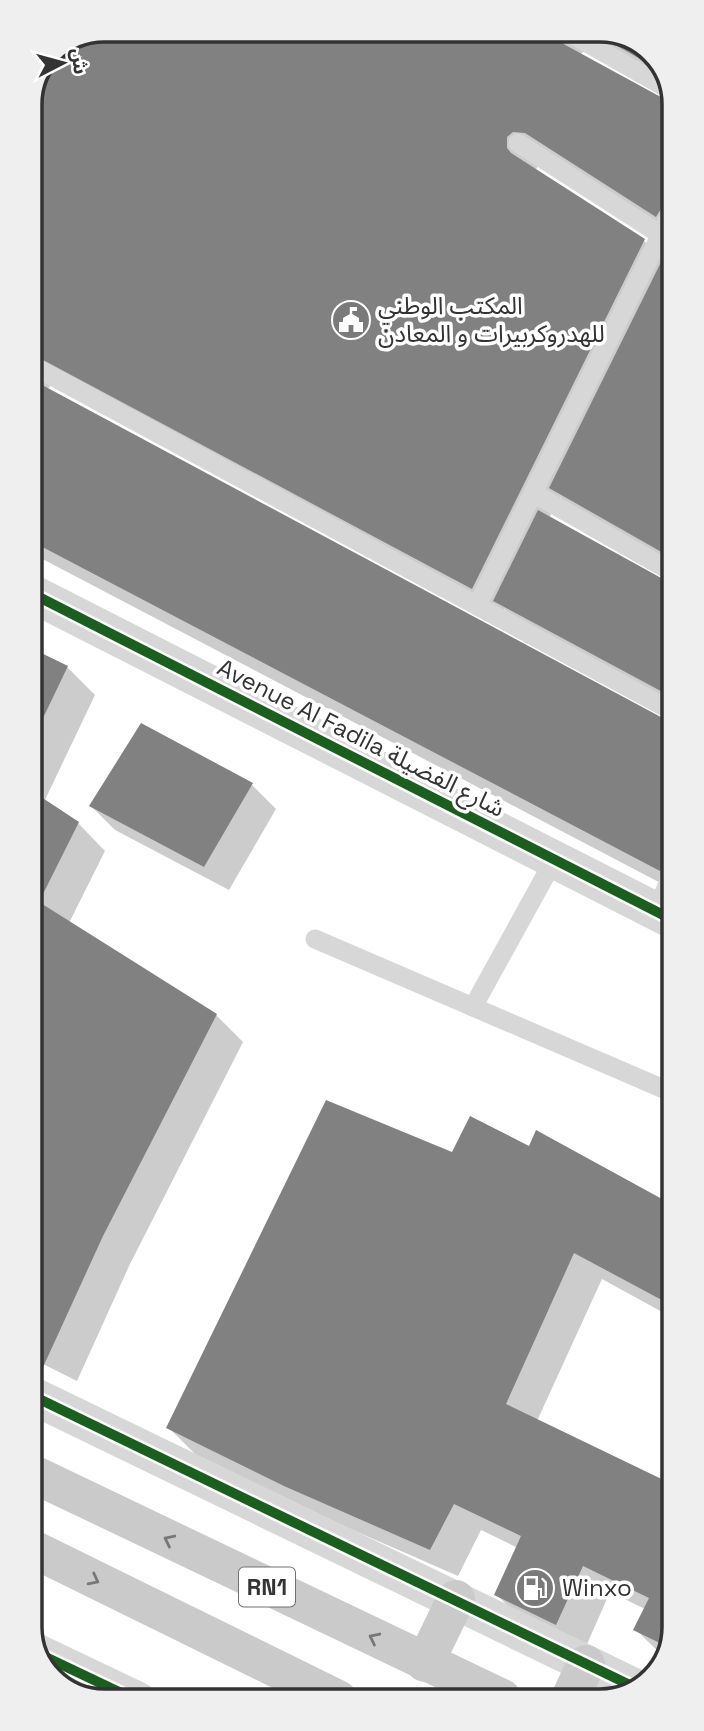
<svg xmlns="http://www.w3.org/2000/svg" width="704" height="1731" viewBox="0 0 704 1731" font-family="'Space Grotesk','Noto Sans Arabic',sans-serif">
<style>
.shadow{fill:#0003}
.building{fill:#818181}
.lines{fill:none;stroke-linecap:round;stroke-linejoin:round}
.service{stroke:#d7d7d7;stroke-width:19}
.minor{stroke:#d7d7d7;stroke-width:38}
.tertiary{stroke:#d7d7d7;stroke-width:38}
.primary{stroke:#cacaca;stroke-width:38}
.cycleway-casing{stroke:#fff;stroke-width:15}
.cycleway{stroke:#1b5e20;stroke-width:10}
.oneway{stroke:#777}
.labels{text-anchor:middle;stroke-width:7;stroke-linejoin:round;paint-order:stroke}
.shield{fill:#fff;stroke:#707070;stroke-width:2}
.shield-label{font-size:23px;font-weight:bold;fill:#333}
.poi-label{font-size:24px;fill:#333;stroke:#fff;text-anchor:start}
.street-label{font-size:24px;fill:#333;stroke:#fff}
.rim{fill:none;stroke:#333;stroke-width:3.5}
</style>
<rect width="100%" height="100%" fill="#fff"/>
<g class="shadow">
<path d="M104,30H605L646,45L670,81L588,47L581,54L663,102L670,103L671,235L542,160L535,171L644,241L664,260L671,246L672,569L580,516L560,497L549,518L672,584V711L524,629L504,609L501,616L54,382L47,390L666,724L672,723V889L31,553L30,100L52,51Z"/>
<path d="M31,650L67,667L95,695L44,802L78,823L105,851L69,923L216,1015L243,1042L130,1264L77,1381L33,1359Z"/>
<path d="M252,785L276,809L229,890L115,830L91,806Z"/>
<path d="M537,1132L673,1207V1318L602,1279L537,1421L674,1487V1627L664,1657L635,1629L645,1609L610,1592L584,1651L524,1622L497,1595L518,1548L481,1530L458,1576L314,1513L196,1455L168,1427L453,1154L530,1148Z"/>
</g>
<g class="building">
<path d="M104,30H552L558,41L670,102L671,202L664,204L656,217L525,133L513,132L507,137V148L511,153L645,239L472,589L30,353V100L52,51Z"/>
<path d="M589,30H605L646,45L665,73Z"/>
<path d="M671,242L672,558L549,488Z"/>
<path d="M31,379L672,723V862L665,864L660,871L31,541Z"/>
<path d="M538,510L672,584V697L493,601Z"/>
<path d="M31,648L68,666L31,743Z"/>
<path d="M141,723L253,783L204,867L89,806Z"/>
<path d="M32,791L79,822L39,902L217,1014L103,1236L39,1376L33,1374Z"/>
<path d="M326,1100L452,1152L470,1116L529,1146L536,1130L673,1205V1306L574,1253L506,1404L674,1485V1627L668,1647L633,1630L649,1598L583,1566L556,1625L494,1595L521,1536L454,1504L430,1550L284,1486L166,1428Z"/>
</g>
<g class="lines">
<g class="service">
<path d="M564,30L670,90"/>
<path d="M518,143L661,235"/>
<path d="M31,365L672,711"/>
<path d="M535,494L672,572"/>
<path d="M477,606L671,214"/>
<path d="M656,912L672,874"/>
<path d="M315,939L673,1093"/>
<path d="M473,1007L554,860"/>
</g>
<g class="minor">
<path d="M33,1396L636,1688"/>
<path d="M35,1652L138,1701"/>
</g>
<path class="tertiary" d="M31,593L673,920"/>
<g class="primary">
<path d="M33,1474L502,1698"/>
<path d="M33,1549L338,1699"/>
<path d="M425,1663L456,1599"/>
<path d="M570,1698L586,1664"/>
</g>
<defs>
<g id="cycleway">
<path d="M31,593L673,920"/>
<path d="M33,1396L636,1688"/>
<path d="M35,1652L138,1701"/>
</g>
</defs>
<use href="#cycleway" class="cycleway-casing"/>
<use href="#cycleway" class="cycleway"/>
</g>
<defs><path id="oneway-chevron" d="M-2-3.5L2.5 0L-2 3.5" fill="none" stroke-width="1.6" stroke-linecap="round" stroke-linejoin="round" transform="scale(1.75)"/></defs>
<g class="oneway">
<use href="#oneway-chevron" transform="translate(169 1540) rotate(-154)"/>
<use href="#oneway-chevron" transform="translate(94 1580) rotate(27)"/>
<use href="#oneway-chevron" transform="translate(374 1638) rotate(-154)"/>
</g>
<defs>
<symbol id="civic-disc" viewBox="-11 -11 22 22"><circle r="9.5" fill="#7a7a7a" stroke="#fff"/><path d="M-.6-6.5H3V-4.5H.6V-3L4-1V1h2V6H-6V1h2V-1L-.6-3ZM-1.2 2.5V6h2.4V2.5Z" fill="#fff"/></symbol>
<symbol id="fuel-disc" viewBox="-11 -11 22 22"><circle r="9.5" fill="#7a7a7a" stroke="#fff"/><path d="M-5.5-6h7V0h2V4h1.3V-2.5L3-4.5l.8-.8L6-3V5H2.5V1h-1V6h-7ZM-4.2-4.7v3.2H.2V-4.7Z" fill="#fff"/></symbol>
</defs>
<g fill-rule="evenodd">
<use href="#civic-disc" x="329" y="298" width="44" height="44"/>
<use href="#fuel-disc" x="513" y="1566" width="44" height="44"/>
</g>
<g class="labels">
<rect class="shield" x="239" y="1567.5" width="56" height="39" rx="5"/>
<g class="shield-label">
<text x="267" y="1595">RN1</text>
</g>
<g class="poi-label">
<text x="378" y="314">المكتب الوطني<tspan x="378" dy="28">للهدروكربيرات و المعادن</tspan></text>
<text x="562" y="1596">Winxo</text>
</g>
<g class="street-label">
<text transform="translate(361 738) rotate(27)" y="8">Avenue Al Fadila شارع الفضيلة</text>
</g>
</g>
<path d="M0 0H704V1731H0ZM104 42H600A62 62 0 0 1 662 104V1627A62 62 0 0 1 600 1689H104A62 62 0 0 1 42 1627V104A62 62 0 0 1 104 42Z" fill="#efefef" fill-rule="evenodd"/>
<path class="rim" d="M104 42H600A62 62 0 0 1 662 104V1627A62 62 0 0 1 600 1689H104A62 62 0 0 1 42 1627V104A62 62 0 0 1 104 42Z"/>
<g transform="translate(63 63) rotate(84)" stroke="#ffffff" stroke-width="5" paint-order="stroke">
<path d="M0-5L12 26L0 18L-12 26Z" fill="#333333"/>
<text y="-10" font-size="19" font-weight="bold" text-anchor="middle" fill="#333333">ش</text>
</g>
</svg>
